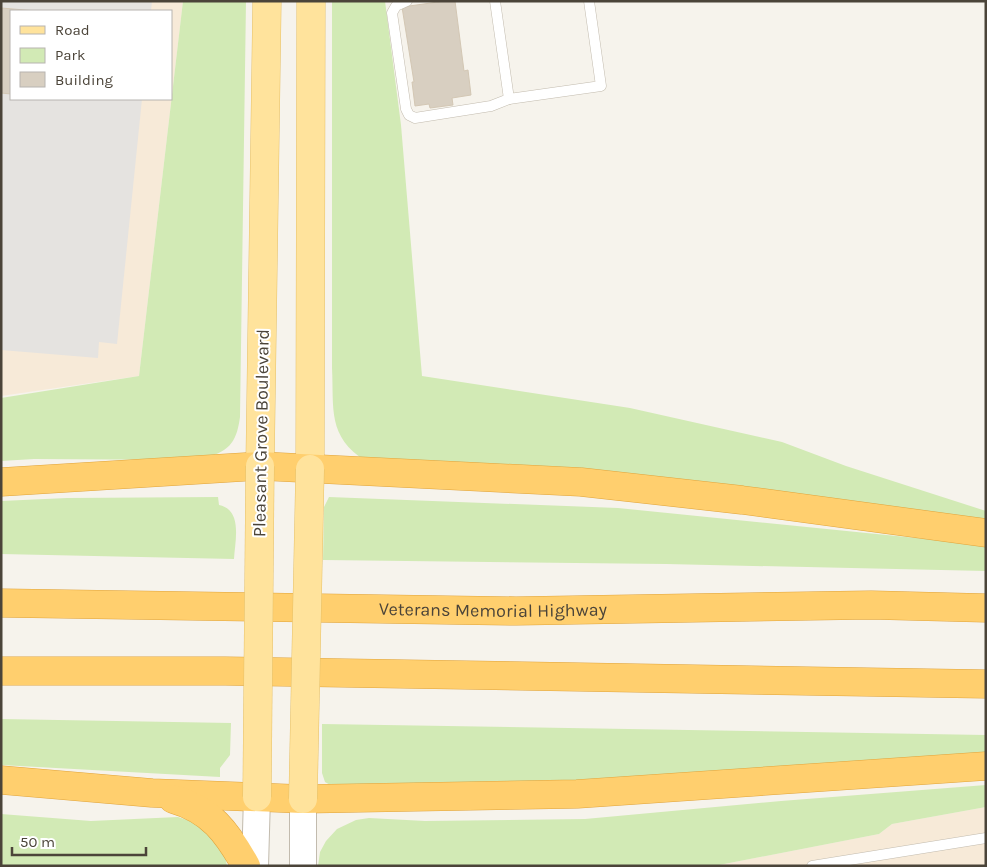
<svg xmlns="http://www.w3.org/2000/svg" width="987" height="867" viewBox="0 0 987 867" font-family="Karla,sans-serif">
<style>
.commercial{fill:#f7ead8;fill-rule:evenodd}
.green{fill:#d2eab5}
.parking{fill:#e5e3e0}
.building{fill:#d8cfc1;stroke:#d3c7b4}
.lines{fill:none;stroke-linecap:round;stroke-linejoin:round}
.service-casing{stroke:#c2bbae;stroke-width:11}
.tertiary-casing{stroke:#c2bbae;stroke-width:28}
.primary-casing{stroke:#e6c16a;stroke-width:29}
.motorway-casing{stroke:#e0a43c;stroke-width:29}
.service{stroke:#fff;stroke-width:10}
.tertiary{stroke:#fff;stroke-width:26}
.primary{stroke:#ffe39c;stroke-width:28}
.motorway{stroke:#ffcf6e;stroke-width:28}
.primary-bridge-casing{stroke:#e6c16a;stroke-width:29;stroke-linecap:butt}
.primary-bridge{stroke:#ffe39c;stroke-width:28}
.labels{text-anchor:middle;stroke-width:4;stroke-linejoin:round;paint-order:stroke}
.street-label{font-size:18px;fill:#4b4439;stroke:#fff}
</style>
<rect width="100%" height="100%" fill="#f6f3ec"/>
<g class="commercial">
<path d="M1,1H183L139,376L1,396ZM11,11H171V99H11Z"/>
<path d="M986,807V866H714L879,834L892,824Z"/>
</g>
<g class="green">
<path d="M183,1H246L240,417C236,446 228,450 202,460L34,459L1,461V398L139,376Z"/>
<path d="M332,1H385L401,125L422,376L630,408L782,442L846,466L986,511V522L832,503L717,483L632,474L366,461C327,437 334,408 332,368Z"/>
<path d="M218,497L219,505C243,510 235,541 234,559L1,554V501L67,498Z"/>
<path d="M329,497L618,508L986,545V571L666,564L323,560L324,507Z"/>
<path d="M1,719L231,723L230,755L220,768V777L1,765Z"/>
<path d="M322,724L986,735V753L546,786H332L325,782L322,773Z"/>
<path d="M986,785V807L892,824L879,834L714,866H318L320,852L326,841L337,829L356,820L369,818L425,821L585,819L781,801Z"/>
<path d="M1,814L91,821L178,817L199,824L224,850L227,866H1Z"/>
</g>
<g class="parking">
<path d="M1,1H152L151,11H37L1,8Z"/>
<path d="M1,93L11,94V99H142L117,344L99,342L98,358L1,350Z"/>
</g>
<g class="building">
<path d="M445,1H455L464,71L468,70L471,95L452,98L453,105L430,108L429,104L415,106L412,82H414L402,7Z"/>
<path d="M1,8L37,11H11V94L1,93Z"/>
</g>
<g class="lines">
<defs>
<g id="service">
<path d="M407,1L396,6L392,13L406,109L409,115L415,118L491,106L509,99"/>
<path d="M495,1L509,99L601,86L589,1"/>
<path d="M812,866L986,838"/>
</g>
<g id="tertiary">
<path d="M255,866L257,797"/>
<path d="M303,866V799"/>
</g>
<g id="primary">
<path d="M260,466L267,1"/>
<path d="M310,469L311,1"/>
</g>
<g id="motorway">
<path d="M1,482L260,466L581,482L742,500L986,533"/>
<path id="s1" d="M1,603L516,611L871,605L986,608"/>
<path d="M1,671H225L986,684"/>
<path d="M1,780L152,793L303,799L577,794L986,766"/>
<path d="M173,799C211,810 227,832 246,866"/>
</g>
</defs>
<use href="#service" class="service-casing"/>
<use href="#tertiary" class="tertiary-casing"/>
<use href="#primary" class="primary-casing"/>
<use href="#motorway" class="motorway-casing"/>
<use href="#service" class="service"/>
<use href="#tertiary" class="tertiary"/>
<use href="#primary" class="primary"/>
<use href="#motorway" class="motorway"/>
<defs>
<g id="primary-bridge">
<path d="M257,797L260,466"/>
<path d="M303,799L310,469"/>
</g>
</defs>
<use href="#primary-bridge" class="primary-bridge-casing"/>
<use href="#primary-bridge" class="primary-bridge"/>
</g>
<g class="labels">
<g class="street-label">
<text transform="translate(261 433) rotate(-89)" y="6">Pleasant Grove Boulevard</text>
<text dy="6" stroke="none"><textPath href="#s1" startOffset="492">Veterans Memorial Highway</textPath></text>
</g>
</g>
<rect width="987" height="867" fill="none" stroke="#4b4439" stroke-width="5"/>
<rect x="10" y="10" width="162" height="90" fill="#ffffff" stroke="#b7b4b0"/>
<rect x="20" y="26" width="25" height="8" fill="#ffe39c" stroke="#b7b4b0"/>
<text x="55" y="35" font-size="15" fill="#4b4439">Road</text>
<rect x="20" y="48" width="25" height="15" fill="#d2eab5" stroke="#b7b4b0"/>
<text x="55" y="60" font-size="15" fill="#4b4439">Park</text>
<rect x="20" y="72" width="25" height="15" fill="#d8cfc1" stroke="#b7b4b0"/>
<text x="55" y="85" font-size="15" fill="#4b4439">Building</text>
<path d="M12 847v8h134v-8" fill="none" stroke="#4b4439" stroke-width="2.5"/>
<text x="20" y="847" font-size="15" fill="#4b4439" stroke="#ffffff" stroke-width="4" paint-order="stroke">50 m</text>
</svg>
